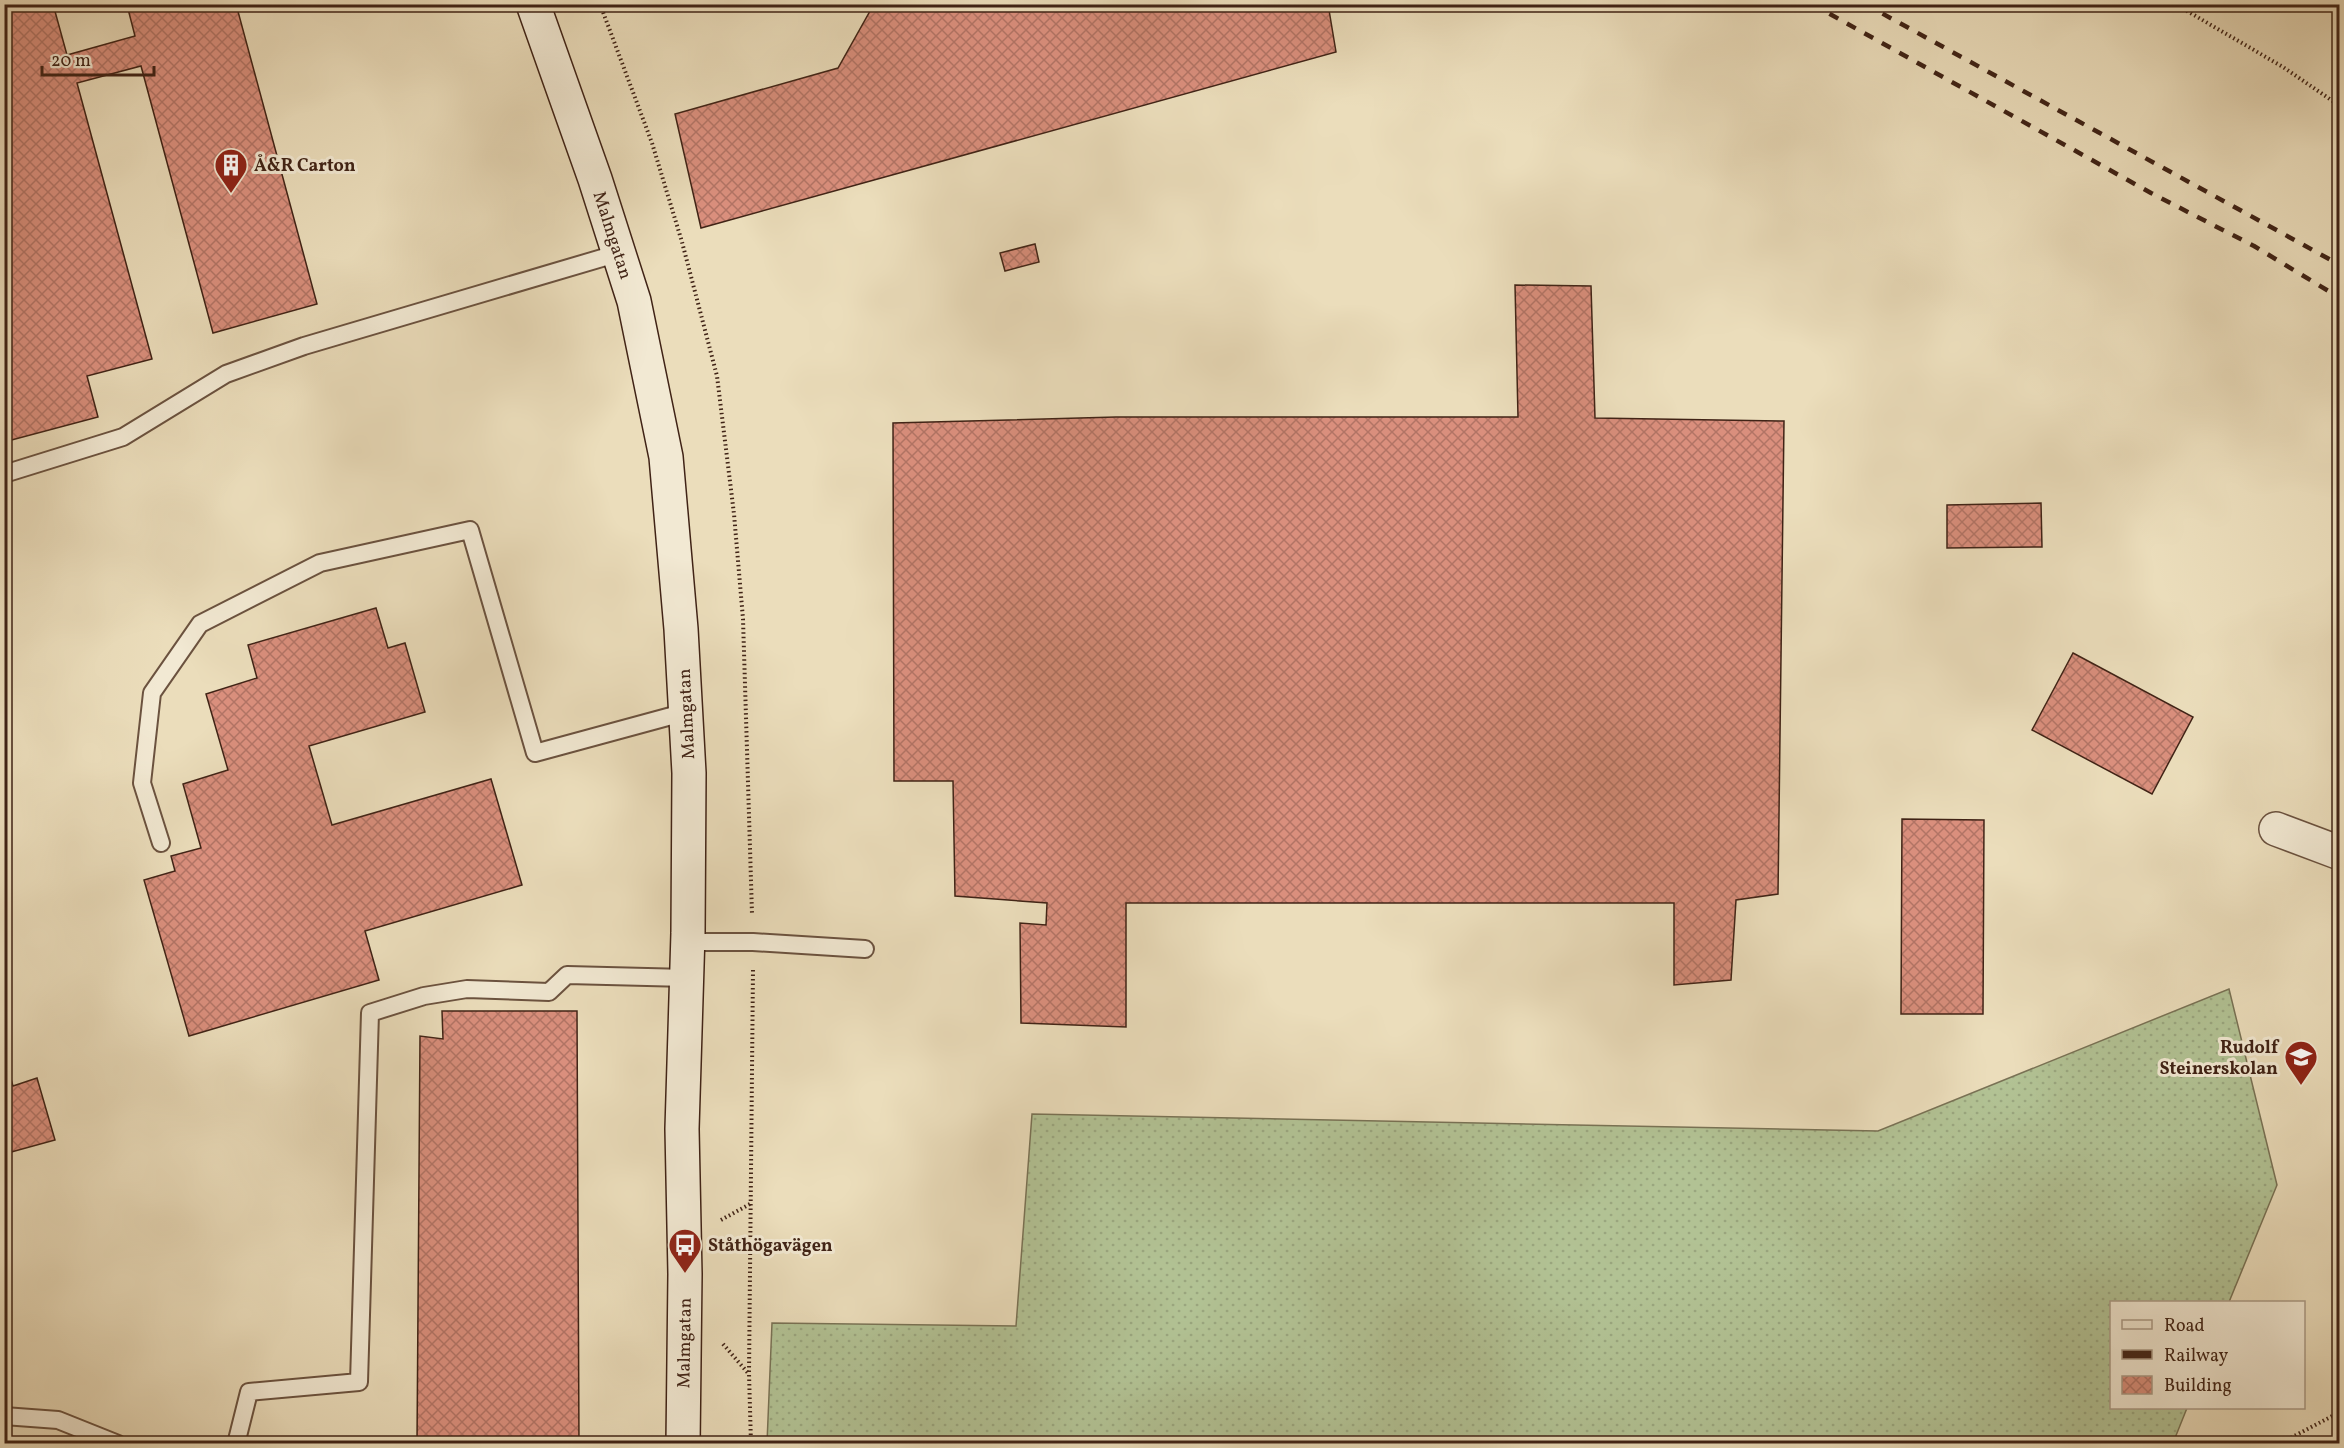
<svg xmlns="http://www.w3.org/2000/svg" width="2344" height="1448" viewBox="0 0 2344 1448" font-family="Vollkorn,serif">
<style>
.grass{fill:url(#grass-dots);stroke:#797255;stroke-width:1.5}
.building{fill:url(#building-cross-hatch);stroke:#402316;stroke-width:1.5}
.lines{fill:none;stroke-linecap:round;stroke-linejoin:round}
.lane-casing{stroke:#6b523f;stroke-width:20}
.street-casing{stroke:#6b523f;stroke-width:36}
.secondary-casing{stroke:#402316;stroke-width:36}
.path{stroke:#402316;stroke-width:4;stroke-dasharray:1.5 3;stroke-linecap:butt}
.lane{stroke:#f2e9d3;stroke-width:16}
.street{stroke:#f2e9d3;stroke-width:33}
.secondary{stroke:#f2e9d3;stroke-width:33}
.rail{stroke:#402316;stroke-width:4.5;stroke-dasharray:10 10;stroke-linecap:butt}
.labels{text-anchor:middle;stroke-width:6;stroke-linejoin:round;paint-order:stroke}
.poi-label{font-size:18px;font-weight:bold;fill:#402316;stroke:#f2e9d3;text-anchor:start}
.street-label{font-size:18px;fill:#402316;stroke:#f2e9d3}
</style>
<defs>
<pattern id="grass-dots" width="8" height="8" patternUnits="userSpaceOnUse" patternTransform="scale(1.5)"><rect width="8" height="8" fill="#b2c294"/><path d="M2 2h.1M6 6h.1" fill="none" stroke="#9aa67f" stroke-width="1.8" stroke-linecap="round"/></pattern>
<pattern id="building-cross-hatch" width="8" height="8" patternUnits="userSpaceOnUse" patternTransform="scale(1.5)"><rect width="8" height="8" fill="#da8f7d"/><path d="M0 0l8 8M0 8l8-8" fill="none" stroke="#b27465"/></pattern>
</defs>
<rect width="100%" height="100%" fill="#ebddbb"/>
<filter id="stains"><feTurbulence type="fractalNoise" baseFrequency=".00333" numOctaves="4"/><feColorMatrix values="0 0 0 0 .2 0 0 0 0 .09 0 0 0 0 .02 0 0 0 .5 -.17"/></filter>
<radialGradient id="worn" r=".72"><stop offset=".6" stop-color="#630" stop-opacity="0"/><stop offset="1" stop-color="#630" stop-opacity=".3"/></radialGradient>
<path class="grass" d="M2229,989L2277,1185L2229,1302H2112V1408H2187L2173,1443H767L772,1323L1016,1326L1032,1114L1878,1131Z"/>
<g class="building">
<path d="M4,4H53L67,55L135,36L127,5L236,4L317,304L213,333L141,66L77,83L152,359L87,376L98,417L4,442Z"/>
<path d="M874,4H1328L1336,52L701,228L675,114L838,68Z"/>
<path d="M1035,244L1039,262L1005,271L1000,253Z"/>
<path d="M1515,285L1591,286L1595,418L1784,421L1778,894L1736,900L1731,980L1674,985V903H1126V1027L1021,1023L1020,923L1046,925L1047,903L955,896L953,781H894L893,423L1116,417H1518Z"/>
<path d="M2041,503L2042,547L1947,548V505Z"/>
<path d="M376,608L388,648L405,643L425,712L309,746L332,825L491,779L522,885L365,931L379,980L189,1036L144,880L175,871L171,856L201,848L183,784L228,770L206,694L257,678L248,645Z"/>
<path d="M2073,653L2193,717L2152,794L2032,730Z"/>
<path d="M1902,819L1984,820L1983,1014H1901Z"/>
<path d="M442,1011H577L579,1444H417L420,1036L443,1039Z"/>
<path d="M4,1056L13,1086L37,1078L55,1140L4,1154Z"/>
</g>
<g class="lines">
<defs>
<g id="lane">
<path d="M4,474L123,437L226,374L304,346L619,253"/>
<path d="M161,843L142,783L152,693L200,624L320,563L470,530L535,753L686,712"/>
<path d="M688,942H753L865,949"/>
<path d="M4,1416L58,1420L118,1444"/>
<path d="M236,1444L249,1392L359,1382L370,1013L424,996L467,989L549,992L567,975L687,978"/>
</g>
<path id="street" d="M2276,829L2340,853"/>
<path id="secondary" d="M533,4L595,179L634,301L666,457L681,629L689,773L688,933L682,1129L685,1274L683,1444"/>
</defs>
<use href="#lane" class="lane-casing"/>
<use href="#street" class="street-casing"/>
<use href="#secondary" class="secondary-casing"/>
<g class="path">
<path d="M600,4L652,143L682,242L717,376L734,514L743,619L752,914"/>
<path d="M2175,4L2283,67L2340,106"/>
<path d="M721,1220L750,1204"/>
<path d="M723,1344L748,1373"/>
<path d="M751,1444L749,1373L753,969"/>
<path d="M2279,1444L2340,1412"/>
</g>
<use href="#lane" class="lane"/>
<use href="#street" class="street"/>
<use href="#secondary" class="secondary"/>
<g class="rail">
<path d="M1812,4L2151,193L2254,246L2340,298"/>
<path d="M1865,4L2340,265"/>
</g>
</g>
<defs>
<symbol id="building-pin" viewBox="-11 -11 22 30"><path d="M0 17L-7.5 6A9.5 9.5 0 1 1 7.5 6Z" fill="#8f2418" stroke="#f2e9d3"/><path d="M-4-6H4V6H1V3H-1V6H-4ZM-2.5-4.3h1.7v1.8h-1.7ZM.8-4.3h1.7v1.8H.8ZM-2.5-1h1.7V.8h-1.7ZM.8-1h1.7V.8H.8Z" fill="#fff"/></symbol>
<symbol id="school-pin" viewBox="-11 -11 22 30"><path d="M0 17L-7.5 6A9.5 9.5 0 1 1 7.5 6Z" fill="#8f2418" stroke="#f2e9d3"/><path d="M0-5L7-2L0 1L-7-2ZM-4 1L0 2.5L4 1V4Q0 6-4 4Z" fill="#fff"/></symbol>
<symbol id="bus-pin" viewBox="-11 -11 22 30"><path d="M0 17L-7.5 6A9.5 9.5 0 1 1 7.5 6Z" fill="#8f2418" stroke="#f2e9d3"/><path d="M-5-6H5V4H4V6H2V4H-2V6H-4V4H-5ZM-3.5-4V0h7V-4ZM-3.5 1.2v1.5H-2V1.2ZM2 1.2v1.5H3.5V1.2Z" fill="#fff"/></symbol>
</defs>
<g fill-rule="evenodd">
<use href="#building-pin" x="212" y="146" width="38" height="52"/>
<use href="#school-pin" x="2282" y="1038" width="38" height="52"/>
<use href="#bus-pin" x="666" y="1226" width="38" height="52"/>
</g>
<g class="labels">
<g class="poi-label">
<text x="254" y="171">Å&amp;R Carton</text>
<text x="2278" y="1053" text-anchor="end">Rudolf<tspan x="2278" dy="21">Steinerskolan</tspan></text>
<text x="708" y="1251">Ståthögavägen</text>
</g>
<g class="street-label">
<text transform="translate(613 235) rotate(72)" y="6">Malmgatan</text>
<text transform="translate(686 714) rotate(-93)" y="6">Malmgatan</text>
<text transform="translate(684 1343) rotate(-89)" y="6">Malmgatan</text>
</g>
</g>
<rect width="2344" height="1448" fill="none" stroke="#ebddbb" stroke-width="24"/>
<rect x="6" y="6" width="2332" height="1436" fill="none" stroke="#402316" stroke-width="3"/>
<rect x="12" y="12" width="2320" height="1424" fill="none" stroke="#402316" stroke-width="1.5"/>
<rect x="2110" y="1301" width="195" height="108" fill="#f2e9d3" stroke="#ab9a87" stroke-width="1.5"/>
<rect x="2122" y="1320" width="30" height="9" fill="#f2e9d3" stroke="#ab9a87" stroke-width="1.5"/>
<text x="2164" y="1331" font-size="18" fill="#402316">Road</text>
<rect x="2122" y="1350" width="30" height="9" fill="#402316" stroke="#ab9a87" stroke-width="1.5"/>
<text x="2164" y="1361" font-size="18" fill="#402316">Railway</text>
<rect x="2122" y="1376" width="30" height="18" fill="url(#building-cross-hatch)" stroke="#ab9a87" stroke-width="1.5"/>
<text x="2164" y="1391" font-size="18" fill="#402316">Building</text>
<path d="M42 66v9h112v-9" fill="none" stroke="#402316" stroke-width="3"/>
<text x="51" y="66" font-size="18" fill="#402316" stroke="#f2e9d3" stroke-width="4.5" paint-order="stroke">20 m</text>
<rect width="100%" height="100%" filter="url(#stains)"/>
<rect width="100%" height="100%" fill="url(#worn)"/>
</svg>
